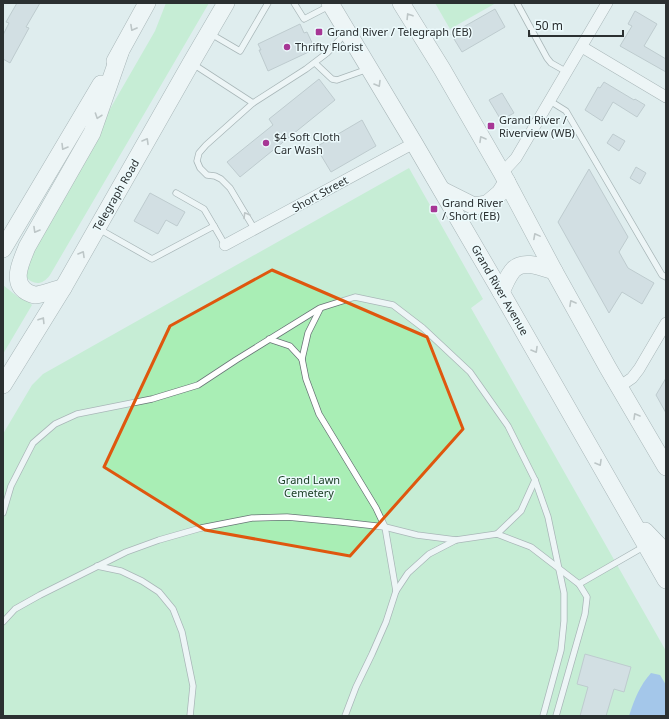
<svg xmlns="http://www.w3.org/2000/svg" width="669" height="719" viewBox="0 0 669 719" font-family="'Noto Sans',sans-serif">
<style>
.green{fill:#a9eeb5}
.water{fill:#5d99e5}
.building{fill:#c3cfd5;stroke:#96a2a7}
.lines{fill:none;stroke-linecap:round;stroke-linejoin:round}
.service-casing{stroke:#697677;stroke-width:7}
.minor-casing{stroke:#697677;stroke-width:12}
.primary-casing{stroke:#697677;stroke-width:18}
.service{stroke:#fff;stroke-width:5.5}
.minor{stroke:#fff;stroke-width:11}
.primary{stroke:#fff;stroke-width:17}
.oneway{stroke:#959898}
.marked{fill:none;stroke:#df570e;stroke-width:3;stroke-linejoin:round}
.poi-dot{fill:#a73795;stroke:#ecfafc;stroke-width:1.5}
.labels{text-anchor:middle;stroke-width:3;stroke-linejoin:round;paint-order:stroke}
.poi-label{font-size:11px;fill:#2b3031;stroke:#ecfafc;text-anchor:start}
.street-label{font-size:11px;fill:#2b3031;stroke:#ecfafc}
.park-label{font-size:11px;fill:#173b20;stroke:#ecfafc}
</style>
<rect width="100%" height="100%" fill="#dfedee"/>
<g class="green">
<path d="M166,3H209L50,275C42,286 33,285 25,276L27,253L155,31Z"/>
<path d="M435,3H496L450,29Z"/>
<path d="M409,168L483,299L471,308L666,651V716H3V434L32,385L43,374Z"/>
<path d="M3,285L18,297L29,302L32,305L3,354Z"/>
</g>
<path class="water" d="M651,673L660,675L666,685V716H629C634,700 640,685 651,673Z"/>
<g class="building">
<path d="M17,3H40L26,27L29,28L10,63L3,59V35L9,23L6,22Z"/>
<path d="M495,9L505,27L462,52L451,34Z"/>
<path d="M635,11L657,24L644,46L666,59V72L620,46L632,26L628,24Z"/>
<path d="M300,24L304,33L307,32L315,49L268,71L259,50H261L258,44Z"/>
<path d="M319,79L335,100L240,177L227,162L273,125L269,119Z"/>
<path d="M604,82L634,100L635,99L645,105L637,117L613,102L602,121L585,110L598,87L600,88Z"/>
<path d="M502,93L514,113L501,120L489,100Z"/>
<path d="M362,120L376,146L331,172L316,147Z"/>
<path d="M613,134L625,141L619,151L607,143Z"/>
<path d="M636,167L646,173L640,184L630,178Z"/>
<path d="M589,169L628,237L619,252L628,268L654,283L642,304L622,292L609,313L558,222Z"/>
<path d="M150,193L185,212L177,226L166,220L158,234L134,221Z"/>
<path d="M666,378V413L656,395Z"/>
<path d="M585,654L631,667L624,692L614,689L606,716H580L588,687L577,684Z"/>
</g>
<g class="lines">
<defs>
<g id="service">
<path d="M294,3L304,19L329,6"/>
<path d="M517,3L547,58L551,63L567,72"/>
<path d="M211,34L240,51L268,3"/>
<path d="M315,63L332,79L337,80L368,69"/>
<path d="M193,64L253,103L206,145L199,153L197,161L200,168L207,175L215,176L221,179L230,188L255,230"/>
<path d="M550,101L566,111L662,275L666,277"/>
<path d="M253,103L306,69L327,53L345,34"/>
<path d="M176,193L204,209L214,226"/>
<path d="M99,229L152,259L214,226L225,245"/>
<path d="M269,339L290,346L302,359L306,379L319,414L376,508L385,527L396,591"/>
<path d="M302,359L308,333L320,309"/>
<path d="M3,513L11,486L33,443L55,424L77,414L152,399L198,385L236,360L320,308L355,297L393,305L423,328L470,372L508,426L535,480L548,517L564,593V621L561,650L543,716"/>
<path d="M497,534L521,511L535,480"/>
<path d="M97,566L121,571L142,581L159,592L173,609L182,632L193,686L190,716"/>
<path d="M579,584L645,546"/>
<path d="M3,622L15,609L40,595L126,552L159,540L201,528L252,518L287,517L341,522L385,527L417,535L456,540"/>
<path d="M345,716L356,687L372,654L386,622L396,591L408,573L429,554L456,540L497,534L531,547L579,584L587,597L585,614L556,716"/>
</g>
<g id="minor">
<path d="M582,47L666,97"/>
<path d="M502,173L516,158L607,3"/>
<path d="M225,245L414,143"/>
<path d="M619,387L632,378L639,369L666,323"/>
</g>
<g id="primary">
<path d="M330,3L414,143L501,292L666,580"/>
<path d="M401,3L442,69L502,173L554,271L608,368L666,467"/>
<path d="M115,61L147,3"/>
<path d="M442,190L474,206L487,204L500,193L507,182"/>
<path d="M3,249L101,84"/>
<path d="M63,288C56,289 41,295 35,295C33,295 29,293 27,292C10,282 22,260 27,247L92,133L120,53"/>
<path d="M501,292C505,284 508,275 514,269C525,259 543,268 554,271"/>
<path d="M3,385L63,288L191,63L226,3"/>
<path d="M645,531L666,553"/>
</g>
</defs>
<use href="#service" class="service-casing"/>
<use href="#minor" class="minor-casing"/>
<use href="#primary" class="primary-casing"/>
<use href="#service" class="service"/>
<use href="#minor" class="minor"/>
<use href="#primary" class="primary"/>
</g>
<defs><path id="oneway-chevron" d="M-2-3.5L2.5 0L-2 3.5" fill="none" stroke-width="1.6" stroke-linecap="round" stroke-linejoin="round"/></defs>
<g class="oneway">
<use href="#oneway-chevron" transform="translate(409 16) rotate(-122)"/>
<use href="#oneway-chevron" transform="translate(133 28) rotate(119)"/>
<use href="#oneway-chevron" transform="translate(378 84) rotate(59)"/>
<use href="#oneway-chevron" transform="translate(98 116) rotate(109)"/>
<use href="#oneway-chevron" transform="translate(482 139) rotate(-120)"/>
<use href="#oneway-chevron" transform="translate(146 141) rotate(-60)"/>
<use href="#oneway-chevron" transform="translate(64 147) rotate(121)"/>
<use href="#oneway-chevron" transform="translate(246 215) rotate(-121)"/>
<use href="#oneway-chevron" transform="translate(36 230) rotate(120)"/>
<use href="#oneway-chevron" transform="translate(536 236) rotate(-118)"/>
<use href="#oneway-chevron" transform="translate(82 254) rotate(-60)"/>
<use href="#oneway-chevron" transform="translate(572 303) rotate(-119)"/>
<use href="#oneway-chevron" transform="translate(42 320) rotate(-58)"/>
<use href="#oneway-chevron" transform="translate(535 350) rotate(60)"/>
<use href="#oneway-chevron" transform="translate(636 416) rotate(-120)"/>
<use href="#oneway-chevron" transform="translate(599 463) rotate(60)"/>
</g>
<path d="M0 0H669V719H0ZM272,270L427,337L463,429L350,556L205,530L104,467L170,326Z" fill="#dfedee" fill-opacity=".55" fill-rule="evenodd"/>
<path class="marked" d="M272,270L427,337L463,429L350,556L205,530L104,467L170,326Z"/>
<g class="poi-dot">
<rect x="315" y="28" width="8" height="8" rx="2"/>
<circle cx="287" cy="47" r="4"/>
<rect x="487" y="122" width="8" height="8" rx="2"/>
<circle cx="266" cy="143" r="4"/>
<rect x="430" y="205" width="8" height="8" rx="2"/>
</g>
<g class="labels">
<g class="poi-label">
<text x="327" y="36">Grand River / Telegraph (EB)</text>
<text x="295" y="51">Thrifty Florist</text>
<text x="499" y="124">Grand River /<tspan x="499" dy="13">Riverview (WB)</tspan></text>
<text x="274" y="141">$4 Soft Cloth<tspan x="274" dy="13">Car Wash</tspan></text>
<text x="442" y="207">Grand River<tspan x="442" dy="13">/ Short (EB)</tspan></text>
</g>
<g class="street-label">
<text transform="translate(320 194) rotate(-29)" y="4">Short Street</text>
<text transform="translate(116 195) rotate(-60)" y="4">Telegraph Road</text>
<text transform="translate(500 290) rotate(60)" y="4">Grand River Avenue</text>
</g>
<g class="park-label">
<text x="309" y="484">Grand Lawn<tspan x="309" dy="13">Cemetery</tspan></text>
</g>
</g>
<rect width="669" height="719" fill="none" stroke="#2b3031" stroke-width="8"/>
<path d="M529 30v6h94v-6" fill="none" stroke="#2b3031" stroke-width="2"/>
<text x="535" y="30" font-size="12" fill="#2b3031" stroke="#ecfafc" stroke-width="3" paint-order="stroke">50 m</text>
</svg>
